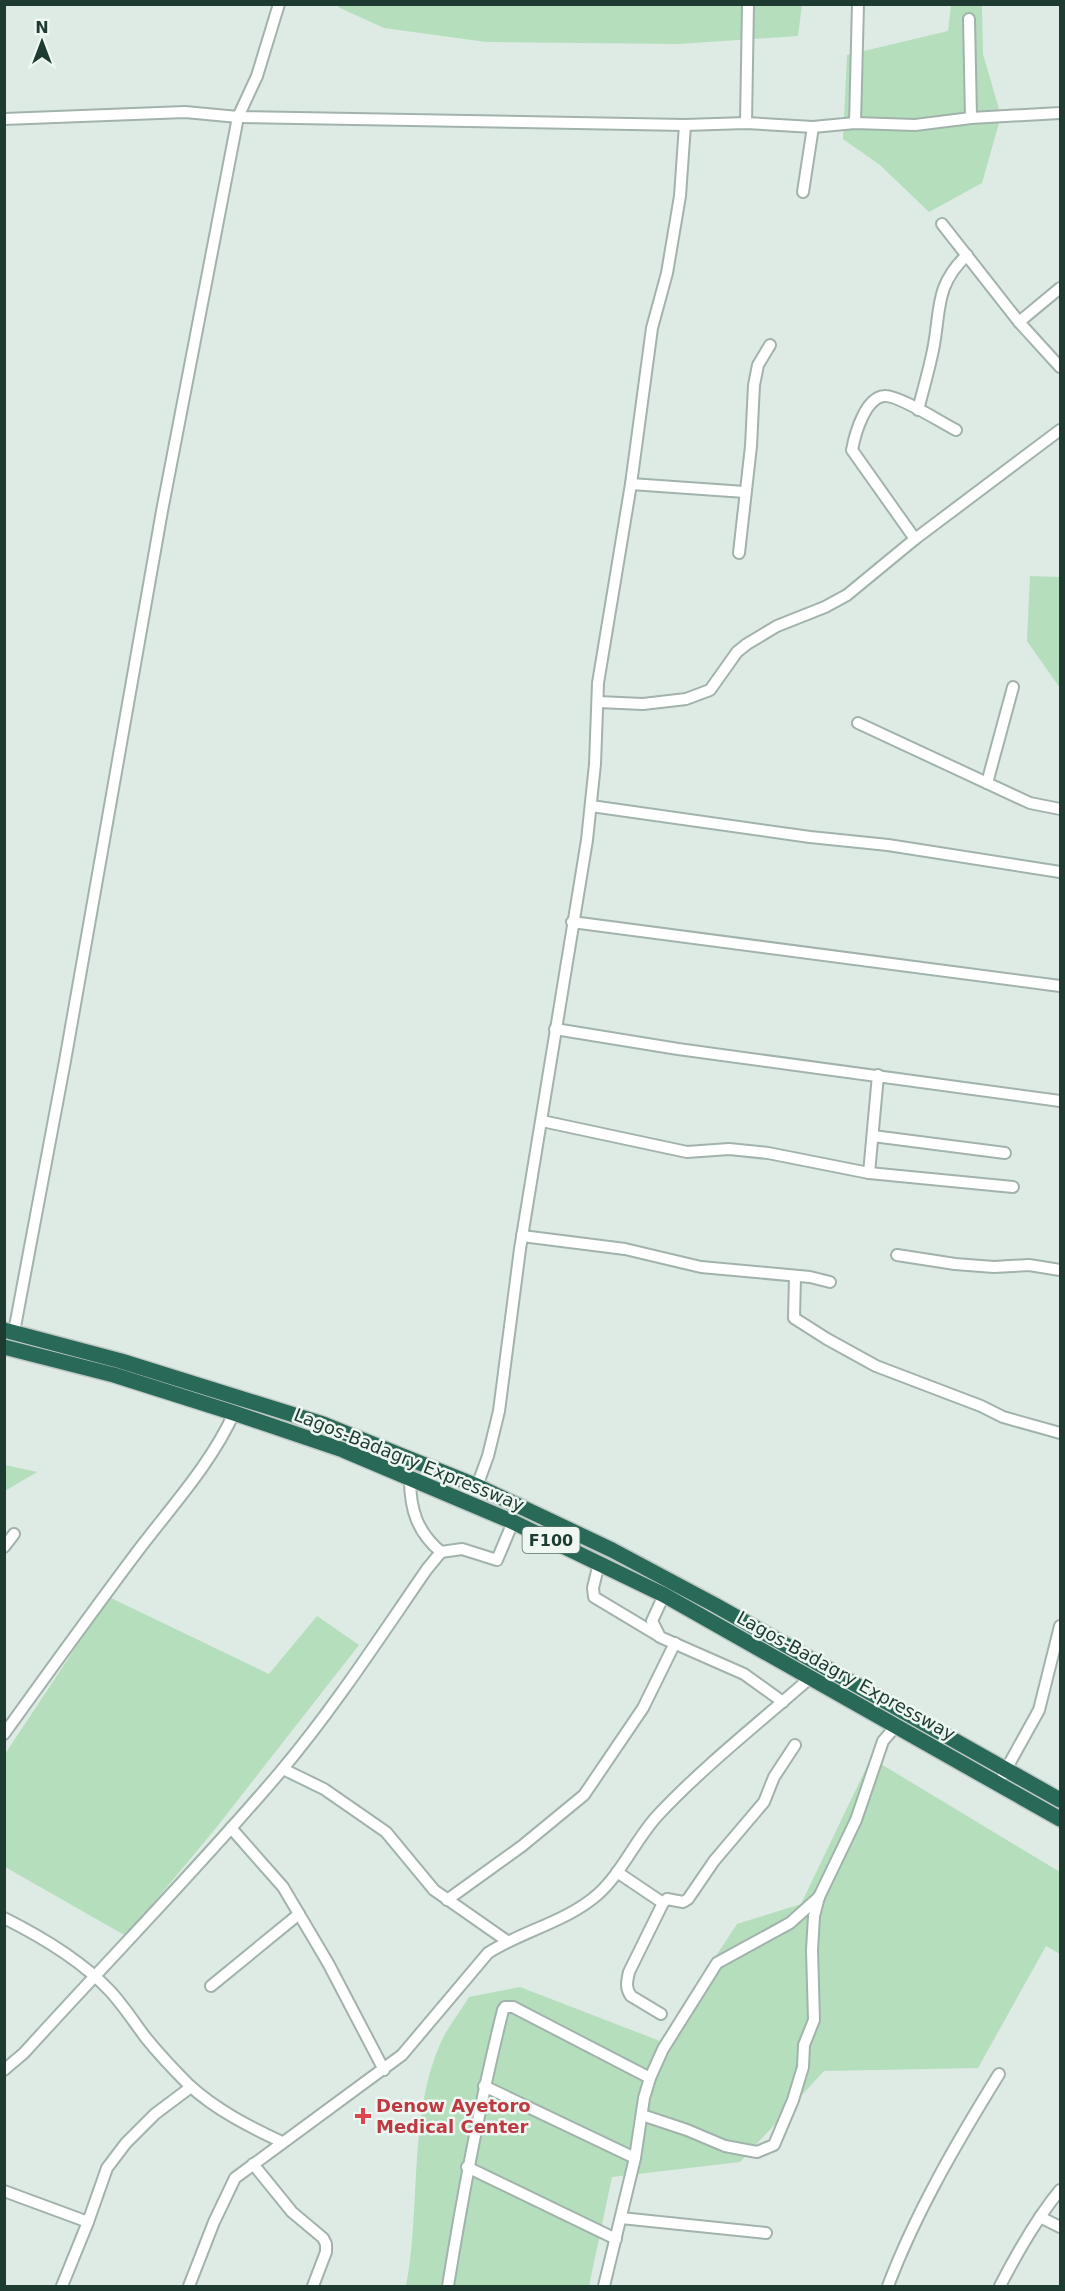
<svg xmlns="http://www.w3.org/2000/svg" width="1065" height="2291" viewBox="0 0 1065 2291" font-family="'DejaVu Sans',sans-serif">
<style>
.green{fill:#b5debd}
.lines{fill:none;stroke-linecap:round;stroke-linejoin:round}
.minor-casing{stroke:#a1b3ab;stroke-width:14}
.highway-casing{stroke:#c0c8c6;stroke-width:18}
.minor{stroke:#fff;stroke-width:10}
.highway{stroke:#286958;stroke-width:15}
.health-dot{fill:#e0444e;stroke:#eef7f2;stroke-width:2}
.labels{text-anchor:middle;stroke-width:5;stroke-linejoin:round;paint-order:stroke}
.shield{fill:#eef7f2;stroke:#5c736c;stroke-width:1.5}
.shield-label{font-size:16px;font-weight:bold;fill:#1e3b32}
.street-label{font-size:18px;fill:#1e3b32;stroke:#eef7f2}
.health-label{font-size:18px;font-weight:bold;fill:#be3a42;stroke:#eef7f2;text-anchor:start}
</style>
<rect width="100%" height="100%" fill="#deebe4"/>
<g class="green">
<path d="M340,4L802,5L798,36L678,44L486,42L384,28L338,7Z"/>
<path d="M951,5H982L983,54L1001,116L982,183L929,212L880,165L843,139L847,55L948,31Z"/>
<path d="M1030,576L1060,577V688L1027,641Z"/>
<path d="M5,1465L37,1472L5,1491Z"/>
<path d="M109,1597L269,1674L317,1616L359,1645L216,1828L126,1936L5,1867V1754Z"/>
<path d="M871,1758L1060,1872V1954L1046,1946L978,2068L824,2071L740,2162L612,2177L589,2286H406C421,2208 408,2119 440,2044C447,2028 460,2012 469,1997L520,1987L660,2041L737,1924L801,1904Z"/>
</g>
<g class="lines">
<defs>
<g id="minor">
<path d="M969,19L971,118"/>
<path d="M4,119L185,112L238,117L685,125L746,123L813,127L855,123L915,125L971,118L1060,113"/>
<path d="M746,123L748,4"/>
<path d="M855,123L858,4"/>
<path d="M803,192L813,127"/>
<path d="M942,224L1019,322L1060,367"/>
<path d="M1019,322L1060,288"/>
<path d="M918,410C923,390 929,370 933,350C941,311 934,286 967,255"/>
<path d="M631,484L745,492"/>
<path d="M915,539L852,450C855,434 865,398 884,396C897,394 942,423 956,430"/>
<path d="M739,553L751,446L754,385L758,365L770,345"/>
<path d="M598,702L643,704L686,699L710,690L737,652L747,644L777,626L825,607L847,595L915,539L1060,430"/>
<path d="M858,723L1030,803L1060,809"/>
<path d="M987,783L1013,687"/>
<path d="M591,806L810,837L888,845L1060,872"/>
<path d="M572,922L1060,986"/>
<path d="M555,1029L678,1049L1060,1101"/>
<path d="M542,1121L687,1152L729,1149L768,1153L869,1173L878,1075"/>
<path d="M873,1136L1005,1153"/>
<path d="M869,1173L1013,1187"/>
<path d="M522,1236L625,1249L701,1267L810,1277L830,1282"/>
<path d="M897,1255L955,1264L994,1267L1029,1265L1060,1270"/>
<path d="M795,1276L794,1318L827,1339L876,1366L981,1406L1003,1417L1060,1433"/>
<path d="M14,1332L65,1061L162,511L238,117L257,76L279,4"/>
<path d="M410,1479C410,1509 417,1532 441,1552"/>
<path d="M477,1486L488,1456L499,1411L520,1249L587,840L595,764L598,683L631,484L652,328L667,273L680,196L685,125"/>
<path d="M4,1547L14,1534"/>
<path d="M599,1563L593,1588L594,1597L659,1636"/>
<path d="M664,1595L652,1621L660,1637L744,1674L783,1702"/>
<path d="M4,1734C48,1673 92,1612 137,1552C171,1507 211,1464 234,1413"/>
<path d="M283,1769L324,1789L386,1832L434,1890L507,1941"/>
<path d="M1003,1775L1039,1710L1060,1626"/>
<path d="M231,1828L283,1887L328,1963L384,2070"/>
<path d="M617,1872L663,1903"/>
<path d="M447,1900L522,1846L584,1795L643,1708L675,1643"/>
<path d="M4,1918C42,1937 81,1960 110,1991C123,2005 134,2022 146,2038C159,2054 174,2070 189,2085C216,2110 250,2127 282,2142"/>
<path d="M211,1986L299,1914"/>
<path d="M661,2014L631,1996C625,1988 627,1981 629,1972L663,1903L667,1899L683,1902L688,1899L714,1861L764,1802L774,1777L795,1745"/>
<path d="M4,2070L24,2053C109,1959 199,1868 281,1771C334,1708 380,1637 427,1569L441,1552L462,1549L497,1560L513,1522"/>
<path d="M484,2086L635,2158"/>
<path d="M642,2115L687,2130L725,2146L757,2152L774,2145L793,2100L803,2067L804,2045L814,2020L812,1950L814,1916L819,1897L856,1820L883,1741L896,1726"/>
<path d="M253,2164L292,2212L323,2238L326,2244V2252L313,2286"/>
<path d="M467,2167L616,2239"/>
<path d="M4,2191L88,2222"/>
<path d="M1040,2217L1060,2227"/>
<path d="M621,2218L766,2233"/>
<path d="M62,2286L88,2222L107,2168L126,2143L155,2114L191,2087"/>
<path d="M189,2286L214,2222L235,2178L402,2055L488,1953C522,1931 566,1922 597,1895C622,1873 635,1840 658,1815C705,1765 759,1723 810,1678"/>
<path d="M448,2286C463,2193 480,2102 503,2010L505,2007H513L650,2078"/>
<path d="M604,2286L635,2158L644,2098L650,2078L663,2049L717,1963L790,1923L819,1897"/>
<path d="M888,2286C916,2212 957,2142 999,2074"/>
<path d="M1000,2286C1017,2253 1036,2219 1060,2190"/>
</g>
<g id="highway">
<path d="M4,1330L121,1361L323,1424L477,1486L612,1550L715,1605L1060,1800"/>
<path d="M4,1347L114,1375L234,1413L343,1450L513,1522L664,1595L1060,1819"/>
</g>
</defs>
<use href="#minor" class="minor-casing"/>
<use href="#highway" class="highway-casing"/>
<use href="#minor" class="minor"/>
<use href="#highway" class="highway"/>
</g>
<path class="health-dot" d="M360 2107h6v6h6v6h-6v6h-6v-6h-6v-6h6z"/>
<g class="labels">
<rect class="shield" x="522.5" y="1527" width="57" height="26" rx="4.5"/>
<g class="shield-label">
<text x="551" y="1546">F100</text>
</g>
<g class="street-label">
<text transform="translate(409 1460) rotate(22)" y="6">Lagos-Badagry Expressway</text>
<text transform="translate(846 1676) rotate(29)" y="6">Lagos-Badagry Expressway</text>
</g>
<g class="health-label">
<text x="376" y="2112">Denow Ayetoro<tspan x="376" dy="21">Medical Center</tspan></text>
</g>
</g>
<rect width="1065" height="2291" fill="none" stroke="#1e3b32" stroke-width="12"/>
<g transform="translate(42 42)" stroke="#eef7f2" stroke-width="4.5" paint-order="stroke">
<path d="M0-4.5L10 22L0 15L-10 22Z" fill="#1e3b32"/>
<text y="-9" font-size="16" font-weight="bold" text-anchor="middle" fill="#1e3b32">N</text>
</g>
</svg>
